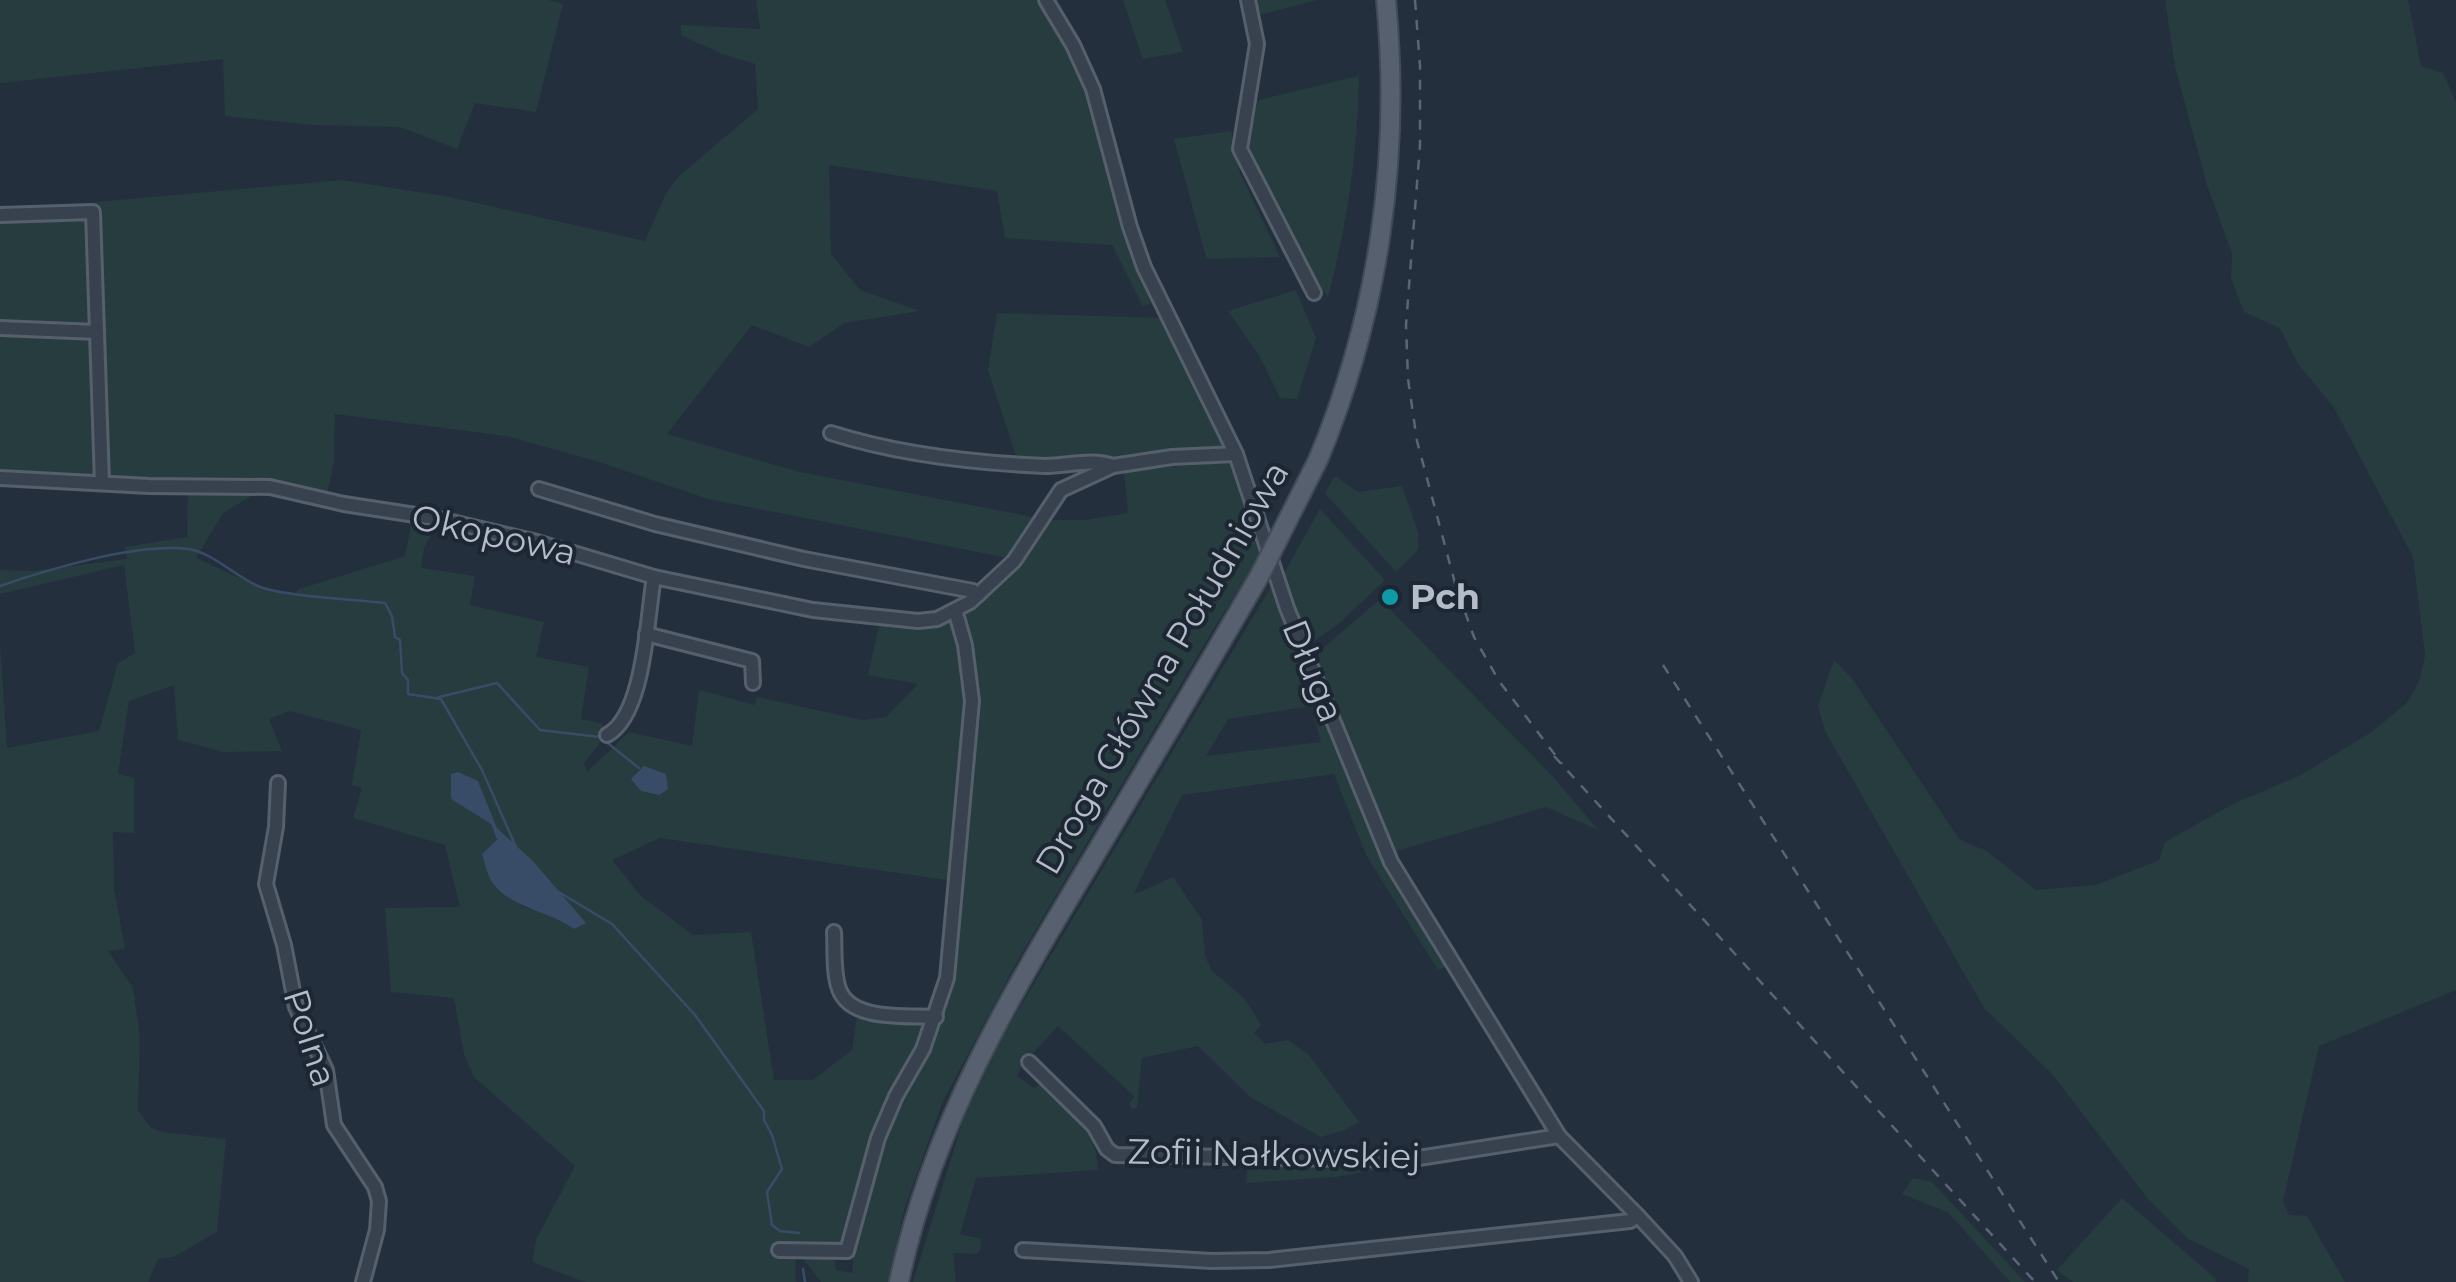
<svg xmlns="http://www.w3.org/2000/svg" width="2456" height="1282" viewBox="0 0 2456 1282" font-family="Montserrat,sans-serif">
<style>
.green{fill:#263c3f;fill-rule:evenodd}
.water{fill:#394c67}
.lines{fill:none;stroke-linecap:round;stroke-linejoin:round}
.stream{stroke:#394c67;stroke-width:2.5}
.minor-casing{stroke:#565f6c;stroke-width:18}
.major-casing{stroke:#414a57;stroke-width:22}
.minor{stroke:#38414e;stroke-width:12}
.major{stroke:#56606e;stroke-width:18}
.rail{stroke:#5a6575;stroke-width:2.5;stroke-dasharray:10 10;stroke-linecap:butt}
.major-bridge-casing{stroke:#414a57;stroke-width:22;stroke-linecap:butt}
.major-bridge{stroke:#56606e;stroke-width:18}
.culture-dot{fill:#0f9aa8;stroke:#1d2633;stroke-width:4}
.labels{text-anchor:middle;stroke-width:8;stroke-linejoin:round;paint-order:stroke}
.street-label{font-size:35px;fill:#b4bcc9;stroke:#1d2633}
.poi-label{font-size:35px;font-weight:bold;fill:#b4bcc9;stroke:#1d2633;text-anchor:start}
</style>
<rect width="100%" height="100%" fill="#242f3e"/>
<g class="green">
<path d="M0,0H548L563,4L536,112L475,103L457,149L400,127L313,125L225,116L223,59L0,83Z"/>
<path d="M756,0H1036L1066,45L1088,92L1129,252L1151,303L1143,307L1112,245L1005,238L997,191L829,165L831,254L860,290L920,311L844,323L809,347L752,325L667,434L800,472L1033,517L1008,558L708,499L596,461L506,436L335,414L334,462L327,494L275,481L107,477L102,217L96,202L342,180L450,197L645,241L665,195L678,177L758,109L755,64L720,53L681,35V25L760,29Z"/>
<path d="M1123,0H1165L1183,52L1143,59Z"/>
<path d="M1255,0H1317L1259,15Z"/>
<path d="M2165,0H2408L2421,66L2443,73L2456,102V990L2319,1046L2283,1201L2289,1215L2307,1216L2345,1282H2248L2249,1269L2187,1238L2148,1199L2053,1075L1984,1008L1825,731L1818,706L1834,660L1851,677L1959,839L1988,852L2036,890L2096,885L2159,860L2165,842L2233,804L2301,775L2370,733L2407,703L2420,679L2425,655L2413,557L2333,406L2298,364L2280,328L2244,312L2231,278L2232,253L2207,185L2175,67Z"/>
<path d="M1359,76C1358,151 1347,225 1328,297L1319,284L1310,283C1289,240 1259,193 1250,146C1247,129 1253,115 1259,100Z"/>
<path d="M1231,131L1240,173L1280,257L1207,259L1206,257L1174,139Z"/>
<path d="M88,217L89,326L0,323V219Z"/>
<path d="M1296,290L1316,338L1297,399L1280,398L1260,357L1228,311Z"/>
<path d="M997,313L1163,318L1227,445L1221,449L1114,463L1017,459L988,370Z"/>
<path d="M0,331L88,334L92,339L93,474L89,478L0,472Z"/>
<path d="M1207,464H1234L1263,552L1211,633L1018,960L943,1101L905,1207L888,1282H821L802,1257L835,1260L836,1270L853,1273V1247L883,1138L924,1059L953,982L978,703L962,614L1023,562L1020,560L1044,520H1085L1128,513L1124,471Z"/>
<path d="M1335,476L1358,492L1402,486L1418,532V550L1396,572L1325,493Z"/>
<path d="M188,489H263L223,513L196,558L264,589L293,596L299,589L405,556L411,526L405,516L437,524L424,548L421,568L475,576L470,605L544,622L536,657L589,667L581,719L603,724L599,744L584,763L587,772L629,732L692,746L699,690L755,705L757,697L862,720L886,717L918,684L868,675L879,625L927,627L952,620C979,702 960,796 953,881L660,838L612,860L641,896L693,935L751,932L774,1080H813L852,1050L857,1016L879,1022L927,1024L894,1084L868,1147L843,1247H795L796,1282H585L532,1262L536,1240L575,1166L474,1077L464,1054L454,998L391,992L385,908L460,907L445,845L353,818L362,788L352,785L361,730L290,711L269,719L282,751L223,752L178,740L174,685L129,701L118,774L134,778V833L113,832L114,888L125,949L108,951L133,988L140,1037L138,1110L150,1127L162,1132L226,1139L217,1232L173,1257L158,1259L148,1282H0V643L7,748L99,731L118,663L135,653L124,565L0,594V570L33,571L127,559L125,547L187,537ZM478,781L497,828L533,861L585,923L574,929L556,916L521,906L491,824L451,799Z"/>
<path d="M1320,509L1385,580L1336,626L1307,646L1283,575Z"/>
<path d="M1274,582L1302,666L1370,834L1393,883L1447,966L1438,970L1366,855L1334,774L1182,795L1133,895L1173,877L1202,920L1205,956L1212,971L1245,999L1261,1025L1254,1033L1265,1044L1288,1040L1309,1055L1359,1122L1345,1130L1321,1137L1250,1097L1198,1046L1142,1058L1137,1108L1132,1109L1129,1104L1134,1096L1058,1026L1023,1064L1017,1076L1034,1088L1043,1083C1071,1112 1097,1128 1098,1170L976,1178L960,1234L981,1239L980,1251L976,1254L953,1253L956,1282H913L963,1120L1002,1037ZM1311,706L1321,742L1206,756L1228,719Z"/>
<path d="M1380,599L1555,779L1598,830L1546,807L1397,851L1389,844C1368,795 1319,702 1319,652Z"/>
<path d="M1248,1165L1381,1169L1336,1177L1246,1183Z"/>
<path d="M1913,1178L1932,1182L2025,1282H2010L1949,1213L1902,1194Z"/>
<path d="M2122,1198L2215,1278L2216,1282H2073L2057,1270Z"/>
</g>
<g class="water">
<path d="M644,766L666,774L668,789L659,795L641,791L631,779Z"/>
<path d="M458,772L478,781L497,828L533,861L586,923L574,929C549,911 514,909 494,885C488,878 485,864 482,854L497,840L491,824L451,799V774Z"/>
</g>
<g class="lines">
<g class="stream">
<path d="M0,586C49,569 136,543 188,549C215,553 237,579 263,588C293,597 351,599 385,603L392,616L395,637L400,640L402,673L408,680V694L441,699L482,770L516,847"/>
<path d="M439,697L497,683L540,730L600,737L639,768"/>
<path d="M557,891L612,924L695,1015L764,1111V1120L772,1135L782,1169L767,1192L772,1225L780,1231L799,1233"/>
<path d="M803,1269L805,1282"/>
</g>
<defs>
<g id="minor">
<path d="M1046,0L1073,45L1093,89L1130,227L1144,267L1236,454L1287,608L1391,862L1559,1136L1638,1216L1675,1256L1691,1282"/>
<path d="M1248,0L1257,44L1240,149L1314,293"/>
<path d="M0,215L93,212L102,483"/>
<path d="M0,328L97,332"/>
<path d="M831,433C897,454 975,463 1045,466C1067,466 1092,458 1113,466"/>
<path d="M0,478L149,486L270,487L344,504L435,518L537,542L654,577L813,610L918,621L937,619L970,602L1014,561L1061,490L1113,466L1172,457L1236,454"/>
<path d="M539,489L655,524L804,559L973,591L978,595"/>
<path d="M646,634L752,661L753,683"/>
<path d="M607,735C645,715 647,616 654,577"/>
<path d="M278,783L276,827L266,884L284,945L296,1007L326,1070L334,1125L375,1187L379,1201L377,1230L363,1282"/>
<path d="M834,932C835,950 833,972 839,989C851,1022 907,1015 936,1017"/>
<path d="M1029,1062L1094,1126L1107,1149L1115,1155L1406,1160L1559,1136"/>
<path d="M779,1250L847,1251L878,1138L896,1096L923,1049L947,978L972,701L965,645L955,610"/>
<path d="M1023,1250L1212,1261L1269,1260L1630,1221L1638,1216"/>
</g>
<g id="major">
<path d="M1318,460C1379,314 1401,157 1386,0"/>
<path d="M899,1282C931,1128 1010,996 1090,863C1147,767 1204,672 1260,575"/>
</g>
</defs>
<use href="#minor" class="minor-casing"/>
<use href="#major" class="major-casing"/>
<use href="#minor" class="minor"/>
<use href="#major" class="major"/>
<g class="rail">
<path d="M1415,0L1420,66V145L1406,325L1408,379L1417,441L1456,587L1474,637L1499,681L1562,764"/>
<path d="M1663,665L2059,1282"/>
<path d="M1554,756L2035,1282"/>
</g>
<defs>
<path id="major-bridge" d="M1260,575L1318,460"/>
</defs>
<use href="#major-bridge" class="major-bridge-casing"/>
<use href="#major-bridge" class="major-bridge"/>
</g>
<circle class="culture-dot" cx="1390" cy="597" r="10"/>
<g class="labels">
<g class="street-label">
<text transform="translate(494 535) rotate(13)" y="12">Okopowa</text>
<text transform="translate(1162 668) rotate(-60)" y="12">Droga Główna Południowa</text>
<text transform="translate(1313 671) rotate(68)" y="12">Długa</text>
<text transform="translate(310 1038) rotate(72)" y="12">Polna</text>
<text transform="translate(1274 1154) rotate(1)" y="12">Zofii Nałkowskiej</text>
</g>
<g class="poi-label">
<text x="1410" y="609">Pch</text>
</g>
</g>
</svg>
